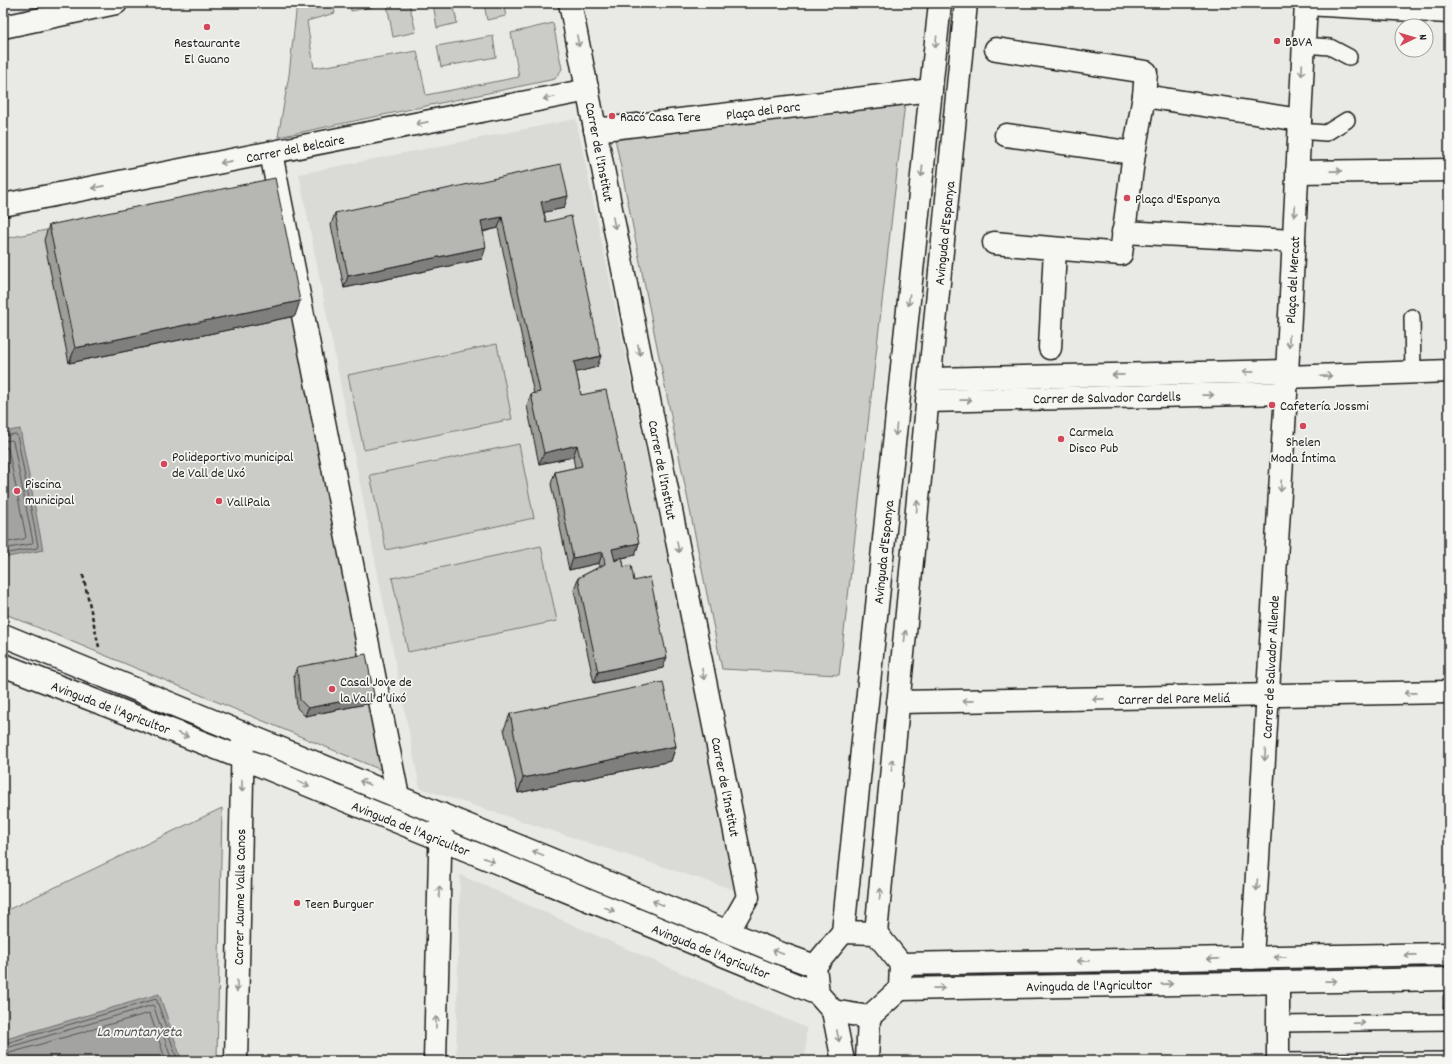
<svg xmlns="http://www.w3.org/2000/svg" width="1452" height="1064" viewBox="0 0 1452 1064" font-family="Dekko,sans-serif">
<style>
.built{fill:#dadad6}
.green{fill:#cbcbc7;stroke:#747472}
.water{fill:#a3a3a1;stroke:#6d6d6c}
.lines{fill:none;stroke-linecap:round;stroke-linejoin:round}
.shore{stroke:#525251;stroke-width:1}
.lane-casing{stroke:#1c1c1c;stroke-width:18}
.street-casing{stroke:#1c1c1c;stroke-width:25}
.secondary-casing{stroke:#1c1c1c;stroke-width:25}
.path{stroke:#1c1c1c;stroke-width:2.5;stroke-dasharray:4 3;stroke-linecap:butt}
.lane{stroke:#f6f6f2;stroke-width:15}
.street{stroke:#f6f6f2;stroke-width:22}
.secondary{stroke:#f6f6f2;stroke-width:22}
.wall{fill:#9d9d9a;stroke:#1c1c1c}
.shaded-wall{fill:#7f7f7d;stroke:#1c1c1c}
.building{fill:#b6b6b3;stroke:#1c1c1c}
.oneway{stroke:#949492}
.poi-dot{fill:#d1495b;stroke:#f6f6f2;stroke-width:1.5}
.labels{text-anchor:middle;stroke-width:3.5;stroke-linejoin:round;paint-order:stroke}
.poi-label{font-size:14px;fill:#1c1c1c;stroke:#f6f6f2;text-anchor:start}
.street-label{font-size:14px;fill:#1c1c1c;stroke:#f6f6f2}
.water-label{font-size:15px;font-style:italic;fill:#525251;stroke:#f6f6f2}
</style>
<rect width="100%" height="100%" fill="#e9e9e5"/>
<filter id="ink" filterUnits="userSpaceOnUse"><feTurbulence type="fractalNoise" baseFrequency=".025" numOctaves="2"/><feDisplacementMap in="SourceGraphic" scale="8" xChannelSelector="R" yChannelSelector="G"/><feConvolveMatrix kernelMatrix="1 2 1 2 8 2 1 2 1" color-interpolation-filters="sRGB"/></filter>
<g filter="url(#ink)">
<g class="built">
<path d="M576,119L738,891L420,788L299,174Z"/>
<path d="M460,875L806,1028L805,1061H456Z"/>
</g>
<g class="green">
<path d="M297,3H333L335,13L307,21L314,68L417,51L426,95L519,77L511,33L553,23L562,69L555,79L278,137L289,75Z"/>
<path d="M350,3H409L416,32L393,37L387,4L351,11Z"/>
<path d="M433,3H453L457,23L437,28Z"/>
<path d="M484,3H503L506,16L487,20Z"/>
<path d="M493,36L496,57L441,67L437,46Z"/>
<path d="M905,103L839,675L722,669L613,128Z"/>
<path d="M267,184L391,774L3,613V239Z"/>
<path d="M497,344L512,419L364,450L348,375Z"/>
<path d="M519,444L534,518L386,550L370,475Z"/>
<path d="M541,546L557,621L408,652L392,578Z"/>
<path d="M222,808L217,1061H3V912Z"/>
</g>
<g class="water">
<path d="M20,429L43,550L3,558V432Z"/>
<path d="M159,994L182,1061H3V1040Z"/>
</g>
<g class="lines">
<g class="shore">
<path d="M3,436L15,434L17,435L38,546L37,548L3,554"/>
<path d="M3,441L11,440L13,441L33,542L31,544L3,549"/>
<path d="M3,447L8,448L26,537L24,539L3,543"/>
<path d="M3,1044L156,999L157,1001L178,1061"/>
<path d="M3,1049L153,1005L154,1007L172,1061"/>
<path d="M3,1055L149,1013L150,1014L166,1061"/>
</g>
<defs>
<g id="lane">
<path d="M1304,45L1330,47L1349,57"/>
<path d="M1299,131L1326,133L1347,120"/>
<path d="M1412,317L1413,373"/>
<path d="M1278,1024L1449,1022"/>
<path d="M1281,1061L1449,1060"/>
</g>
<g id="street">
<path d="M570,3L748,897L728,932"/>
<path d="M1306,4L1449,12"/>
<path d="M1144,96L1300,120"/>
<path d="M595,130L931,90"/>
<path d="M1006,135L1134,153"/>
<path d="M271,153L398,797"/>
<path d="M1297,172L1449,170"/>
<path d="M3,205L588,90"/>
<path d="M1123,232L1294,241"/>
<path d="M994,243L1121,254L1134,153L1144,96L1146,72L996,49"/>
<path d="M1050,348L1055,249"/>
<path d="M1287,377L1449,371"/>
<path d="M930,379L1287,371"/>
<path d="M927,401L1286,393"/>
<path d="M898,702L1449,692"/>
<path d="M1252,958L1286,393L1306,3"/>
<path d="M1278,982V1061"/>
<path d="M236,1061L243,733"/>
<path d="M435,1061L441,814"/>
</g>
<g id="secondary">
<path d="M3,27L116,3"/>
<path d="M3,635L782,954L815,966"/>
<path d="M3,665L242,758L818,994"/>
<path d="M843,932L940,3"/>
<path d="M843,932L876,933L901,964L900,989L869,1017"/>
<path d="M843,932L815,966L818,994L833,1011L869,1017"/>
<path d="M876,933L966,3"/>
<path d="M901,964L1449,954"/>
<path d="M900,989L1449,979"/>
<path d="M833,1011L843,1061"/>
<path d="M867,1061L869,1017"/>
</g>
</defs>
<use href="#lane" class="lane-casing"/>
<use href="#street" class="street-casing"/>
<use href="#secondary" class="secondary-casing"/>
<path class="path" d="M83,575L99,647"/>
<use href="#lane" class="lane"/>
<use href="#street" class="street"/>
<use href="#secondary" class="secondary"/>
</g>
<g class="wall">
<path d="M564,208L544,212L546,222L597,367L576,372L581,395L639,543L635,555L622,558L624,567L634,581L663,668L594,683L574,590L578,578L599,567V563L569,570L551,484L555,472L575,468L573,457L539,464L527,406L531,394H534L498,228L483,232L482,259L344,288L331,225L335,213Z"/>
<path d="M49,225L295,316L69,363L44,240Z"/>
<path d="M297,667L371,703L305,716L297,708L294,675Z"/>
<path d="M510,714L676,746L671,761L518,793L504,729Z"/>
<path d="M1445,991H1449V1008H1443V996Z"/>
</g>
<g class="shaded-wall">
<path d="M568,196L564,208L537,214L541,202Z"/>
<path d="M502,217L498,228L476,233L481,221Z"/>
<path d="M486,247L482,259L344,288L348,276Z"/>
<path d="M300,301L295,316L69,363L75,348Z"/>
<path d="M601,356L597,367L570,374L574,362Z"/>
<path d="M577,445L573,457L539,464L544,453Z"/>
<path d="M639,543L635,555L608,561L612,549Z"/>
<path d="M603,552L599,563L569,570L573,558Z"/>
<path d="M667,657L663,668L594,683L598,672Z"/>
<path d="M374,695L371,703L305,716L308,708Z"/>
<path d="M676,746L671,761L518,793L523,778Z"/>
<path d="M1445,1004H1449V1008H1443Z"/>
</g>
<g class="building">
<path d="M561,164L568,196L541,202L546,222L571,216L601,356L574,362L581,395L606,390L639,543L612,549L615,561L622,557L624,567L631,565L634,581L650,577L667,657L598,672L578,578L605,564L603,552L573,558L555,472L582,466L577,445L544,453L531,394L540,392L502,217L481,221L486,247L348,276L335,213Z"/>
<path d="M275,178L300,301L75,348L49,225Z"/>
<path d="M366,654L374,695L308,708L300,700L297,667Z"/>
<path d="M663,682L676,746L523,778L510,714Z"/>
<rect x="1445" y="991" width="4" height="13"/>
</g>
<defs><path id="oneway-shaft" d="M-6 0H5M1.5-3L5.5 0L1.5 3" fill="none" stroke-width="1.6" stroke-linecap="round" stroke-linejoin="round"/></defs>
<g class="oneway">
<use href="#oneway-shaft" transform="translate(578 41) rotate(79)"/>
<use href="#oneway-shaft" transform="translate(936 42) rotate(96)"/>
<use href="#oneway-shaft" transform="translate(1302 70) rotate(93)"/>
<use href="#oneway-shaft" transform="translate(549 98) rotate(169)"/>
<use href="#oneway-shaft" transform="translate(422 123) rotate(169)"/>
<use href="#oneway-shaft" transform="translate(226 162) rotate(169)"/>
<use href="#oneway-shaft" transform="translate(922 171) rotate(96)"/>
<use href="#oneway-shaft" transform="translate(1336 171) rotate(-1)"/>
<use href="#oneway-shaft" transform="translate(98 187) rotate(169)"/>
<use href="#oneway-shaft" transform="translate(1295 211) rotate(93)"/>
<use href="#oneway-shaft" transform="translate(614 223) rotate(79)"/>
<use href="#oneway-shaft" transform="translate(909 300) rotate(96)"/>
<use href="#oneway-shaft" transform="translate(1289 341) rotate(93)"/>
<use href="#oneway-shaft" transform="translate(639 350) rotate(79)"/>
<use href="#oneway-shaft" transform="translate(1248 372) rotate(179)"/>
<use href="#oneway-shaft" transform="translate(1118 375) rotate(179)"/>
<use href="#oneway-shaft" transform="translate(1326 376) rotate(-2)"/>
<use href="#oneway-shaft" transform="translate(1208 395) rotate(-1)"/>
<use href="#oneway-shaft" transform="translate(966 400) rotate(-1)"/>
<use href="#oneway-shaft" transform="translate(896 430) rotate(96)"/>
<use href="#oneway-shaft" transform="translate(1281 486) rotate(93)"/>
<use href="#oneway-shaft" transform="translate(917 506) rotate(-85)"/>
<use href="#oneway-shaft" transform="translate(678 547) rotate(79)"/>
<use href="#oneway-shaft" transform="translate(905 636) rotate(-84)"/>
<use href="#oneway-shaft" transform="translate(703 674) rotate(79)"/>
<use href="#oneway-shaft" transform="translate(1410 693) rotate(179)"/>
<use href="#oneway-shaft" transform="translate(1098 699) rotate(179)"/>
<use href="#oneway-shaft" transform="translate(968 701) rotate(179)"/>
<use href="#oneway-shaft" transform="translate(183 735) rotate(21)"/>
<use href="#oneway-shaft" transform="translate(1265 755) rotate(94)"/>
<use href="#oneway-shaft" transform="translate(892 765) rotate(-84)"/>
<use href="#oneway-shaft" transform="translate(365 783) rotate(-158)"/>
<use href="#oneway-shaft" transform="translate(304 784) rotate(22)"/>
<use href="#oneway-shaft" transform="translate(242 786) rotate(91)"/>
<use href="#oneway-shaft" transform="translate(538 853) rotate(-158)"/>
<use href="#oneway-shaft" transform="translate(489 860) rotate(22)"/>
<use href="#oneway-shaft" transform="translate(1257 885) rotate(94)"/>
<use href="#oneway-shaft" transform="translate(439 892) rotate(-89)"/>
<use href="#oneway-shaft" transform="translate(880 894) rotate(-84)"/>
<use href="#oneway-shaft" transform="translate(658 903) rotate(-158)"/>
<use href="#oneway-shaft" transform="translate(609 909) rotate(22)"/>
<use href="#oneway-shaft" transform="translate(778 952) rotate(-158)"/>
<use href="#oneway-shaft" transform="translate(1410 955) rotate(179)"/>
<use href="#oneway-shaft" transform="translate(1280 957) rotate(179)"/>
<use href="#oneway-shaft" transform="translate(1213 959) rotate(179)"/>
<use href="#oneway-shaft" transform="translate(1083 961) rotate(179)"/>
<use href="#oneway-shaft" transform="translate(1331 981) rotate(-1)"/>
<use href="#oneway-shaft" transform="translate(1167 984) rotate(-1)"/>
<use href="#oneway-shaft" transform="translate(237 986) rotate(91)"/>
<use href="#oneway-shaft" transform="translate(939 988) rotate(-1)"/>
<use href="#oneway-shaft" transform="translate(436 1022) rotate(-89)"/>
<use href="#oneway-shaft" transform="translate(1359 1023) rotate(-1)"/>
<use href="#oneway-shaft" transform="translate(838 1036) rotate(78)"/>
</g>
</g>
<g class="poi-dot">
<circle cx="207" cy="27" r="4"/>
<circle cx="1277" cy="41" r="4"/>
<circle cx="612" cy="116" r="4"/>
<circle cx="1127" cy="198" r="4"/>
<circle cx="1272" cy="405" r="4"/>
<circle cx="1303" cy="426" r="4"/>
<circle cx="1061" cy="439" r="4"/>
<circle cx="164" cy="464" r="4"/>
<circle cx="17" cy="491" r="4"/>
<circle cx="219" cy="501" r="4"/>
<circle cx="332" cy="689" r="4"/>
<circle cx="297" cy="903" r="4"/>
</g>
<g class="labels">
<g class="poi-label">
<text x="1285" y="46">BBVA</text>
<text x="207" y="47" text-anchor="middle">Restaurante<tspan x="207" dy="16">El Guano</tspan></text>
<text x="620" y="121">Racó Casa Tere</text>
<text x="1135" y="203">Plaça d'Espanya</text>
<text x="1280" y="410">Cafetería Jossmi</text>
<text x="1069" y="436">Carmela<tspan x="1069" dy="16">Disco Pub</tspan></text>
<text x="1303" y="446" text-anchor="middle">Shelen<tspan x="1303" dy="16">Moda Íntima</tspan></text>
<text x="172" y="461">Polideportivo municipal<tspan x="172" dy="16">de Vall de Uxó</tspan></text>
<text x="25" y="488">Piscina<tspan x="25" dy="16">municipal</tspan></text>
<text x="227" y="506">VallPala</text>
<text x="340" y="686">Casal Jove de<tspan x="340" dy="16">la Vall d’Uixó</tspan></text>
<text x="305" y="908">Teen Burguer</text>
</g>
<g class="street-label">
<text transform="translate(763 110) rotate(-7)" y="5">Plaça del Parc</text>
<text transform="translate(295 148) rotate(-11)" y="5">Carrer del Belcaire</text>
<text transform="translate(600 152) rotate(79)" y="5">Carrer de l'Institut</text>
<text transform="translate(944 233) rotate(-84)" y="5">Avinguda d'Espanya</text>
<text transform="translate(1292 280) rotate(-87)" y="5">Plaça del Mercat</text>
<text transform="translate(1107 397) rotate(-1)" y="5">Carrer de Salvador Cardells</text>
<text transform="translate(663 470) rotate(79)" y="5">Carrer de l'Institut</text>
<text transform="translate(883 552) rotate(-84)" y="5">Avinguda d'Espanya</text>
<text transform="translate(1270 667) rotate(-87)" y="5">Carrer de Salvador Allende</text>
<text transform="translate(1174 698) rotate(-1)" y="5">Carrer del Pare Meliá</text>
<text transform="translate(111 707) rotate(21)" y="5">Avinguda de l'Agricultor</text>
<text transform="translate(726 787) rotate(79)" y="5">Carrer de l'Institut</text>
<text transform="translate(411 828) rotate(22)" y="5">Avinguda de l'Agricultor</text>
<text transform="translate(239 897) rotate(-89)" y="5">Carrer Jaume Valls Canos</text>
<text transform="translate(711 951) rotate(22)" y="5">Avinguda de l'Agricultor</text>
<text transform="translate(1089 985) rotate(-1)" y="5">Avinguda de l'Agricultor</text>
</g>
<g class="water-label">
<text x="139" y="1036">La muntanyeta</text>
</g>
</g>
<rect width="1452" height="1064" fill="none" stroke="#f6f6f2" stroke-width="16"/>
<rect x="8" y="8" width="1436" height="1048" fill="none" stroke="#1c1c1c" stroke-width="1.5" filter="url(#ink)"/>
<g transform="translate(1414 38) rotate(85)"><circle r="19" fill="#f6f6f2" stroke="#9f9f9c"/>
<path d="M0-3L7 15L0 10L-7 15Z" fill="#d1495b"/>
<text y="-6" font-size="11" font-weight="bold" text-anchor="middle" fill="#1c1c1c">N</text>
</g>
</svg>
